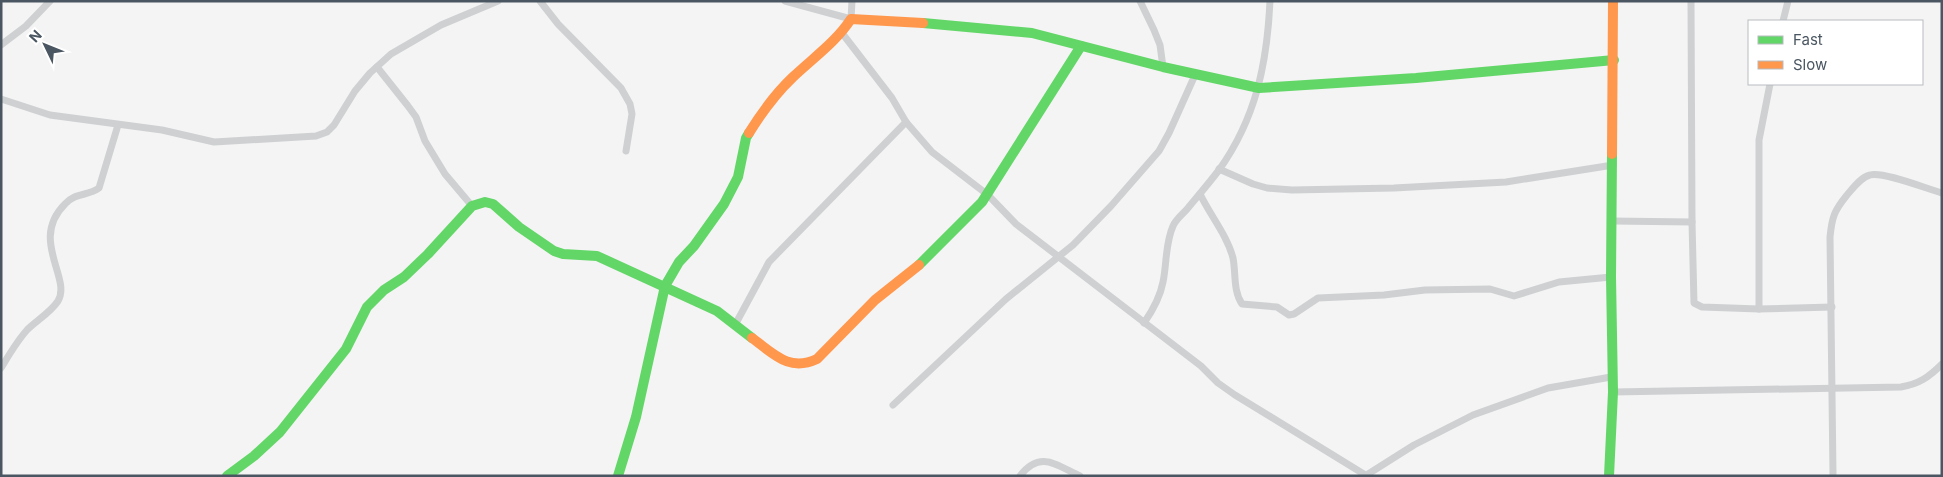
<svg xmlns="http://www.w3.org/2000/svg" width="1943" height="477" viewBox="0 0 1943 477" font-family="Inter,sans-serif">
<style>
.lines{fill:none;stroke-linecap:round;stroke-linejoin:round}
.street{stroke:#ced0d2;stroke-width:7}
.fast{stroke:#63d668;stroke-width:10}
.slow{stroke:#ff974d;stroke-width:10}
</style>
<rect width="100%" height="100%" fill="#f4f4f4"/>
<g class="lines">
<g class="street">
<path d="M540,1L558,24L621,88L630,104L632,114L626,151"/>
<path d="M785,1L851,19L852,1"/>
<path d="M1140,1L1154,30L1160,45L1163,67"/>
<path d="M1691,1L1692,222L1694,303L1702,307L1759,309L1832,307"/>
<path d="M1783,21L1788,1"/>
<path d="M842,33L892,98L906,122L932,152L988,195L1016,224L1201,366L1218,383L1235,395L1367,476"/>
<path d="M1,45L26,26L50,1"/>
<path d="M377,67L408,106L416,117L425,141L445,174L472,206"/>
<path d="M1,99L50,115L162,130L214,142L316,136L327,132L334,125L355,91L370,73L391,54L441,25L498,1"/>
<path d="M1219,169L1253,184L1267,188L1292,190L1394,188L1506,182L1613,165"/>
<path d="M1200,194C1210,215 1227,235 1233,258C1236,273 1233,291 1242,304L1277,307L1289,315L1294,314L1318,298L1384,295L1425,290L1490,289L1514,296L1559,282L1611,277"/>
<path d="M1612,221L1692,222"/>
<path d="M1759,309V140L1770,84"/>
<path d="M1144,323C1153,310 1160,298 1163,282C1167,263 1165,244 1173,226C1176,219 1183,214 1188,208C1198,196 1209,183 1219,170C1256,118 1267,64 1270,1"/>
<path d="M735,325L769,262L906,122"/>
<path d="M1,368C9,355 17,341 27,330C36,321 51,312 58,301C72,278 29,240 65,204C74,193 88,196 99,188L118,125"/>
<path d="M1613,392L1901,387C1919,384 1929,377 1942,364"/>
<path d="M893,405L1006,299L1073,245L1111,206L1159,151L1169,133L1195,75"/>
<path d="M1833,474L1830,237C1832,217 1834,211 1847,195C1853,188 1861,177 1870,175C1883,171 1927,189 1942,193"/>
<path d="M1020,476C1040,450 1056,465 1080,476"/>
<path d="M1365,476L1414,445L1473,415L1548,388L1611,377"/>
</g>
<g class="fast">
<path d="M923,23L1032,33L1163,67L1259,88L1416,78L1614,60"/>
<path d="M919,265L982,202L1081,46"/>
<path d="M227,476L254,456L280,432L346,349L367,307L384,290L404,277L428,254L472,206L485,202L493,204L519,227L554,251L563,254L597,256L717,311L752,338"/>
<path d="M618,476L636,417L665,286L679,262L694,246L724,204L738,177L746,138L749,133"/>
<path d="M1609,476L1613,392L1611,277L1612,154"/>
</g>
<g class="slow">
<path d="M749,133C762,112 775,94 793,77C813,58 836,42 851,19L923,23"/>
<path d="M1612,154L1613,1"/>
<path d="M752,338C774,354 789,372 817,359L875,300L919,265"/>
</g>
</g>
<rect width="1943" height="477" fill="none" stroke="#4a5661" stroke-width="5"/>
<rect x="1748" y="20" width="175" height="65" fill="#ffffff" stroke="#b7bbc0"/>
<rect x="1758" y="36" width="25" height="8" fill="#63d668" stroke="#b7bbc0"/>
<text x="1793" y="45" font-size="15" fill="#4a5661">Fast</text>
<rect x="1758" y="61" width="25" height="8" fill="#ff974d" stroke="#b7bbc0"/>
<text x="1793" y="70" font-size="15" fill="#4a5661">Slow</text>
<g transform="translate(45 45) rotate(313)" stroke="#ffffff" stroke-width="4" paint-order="stroke">
<path d="M0-4L9 19L0 12L-9 19Z" fill="#4a5661"/>
<text y="-8" font-size="14" font-weight="bold" text-anchor="middle" fill="#4a5661">N</text>
</g>
</svg>
